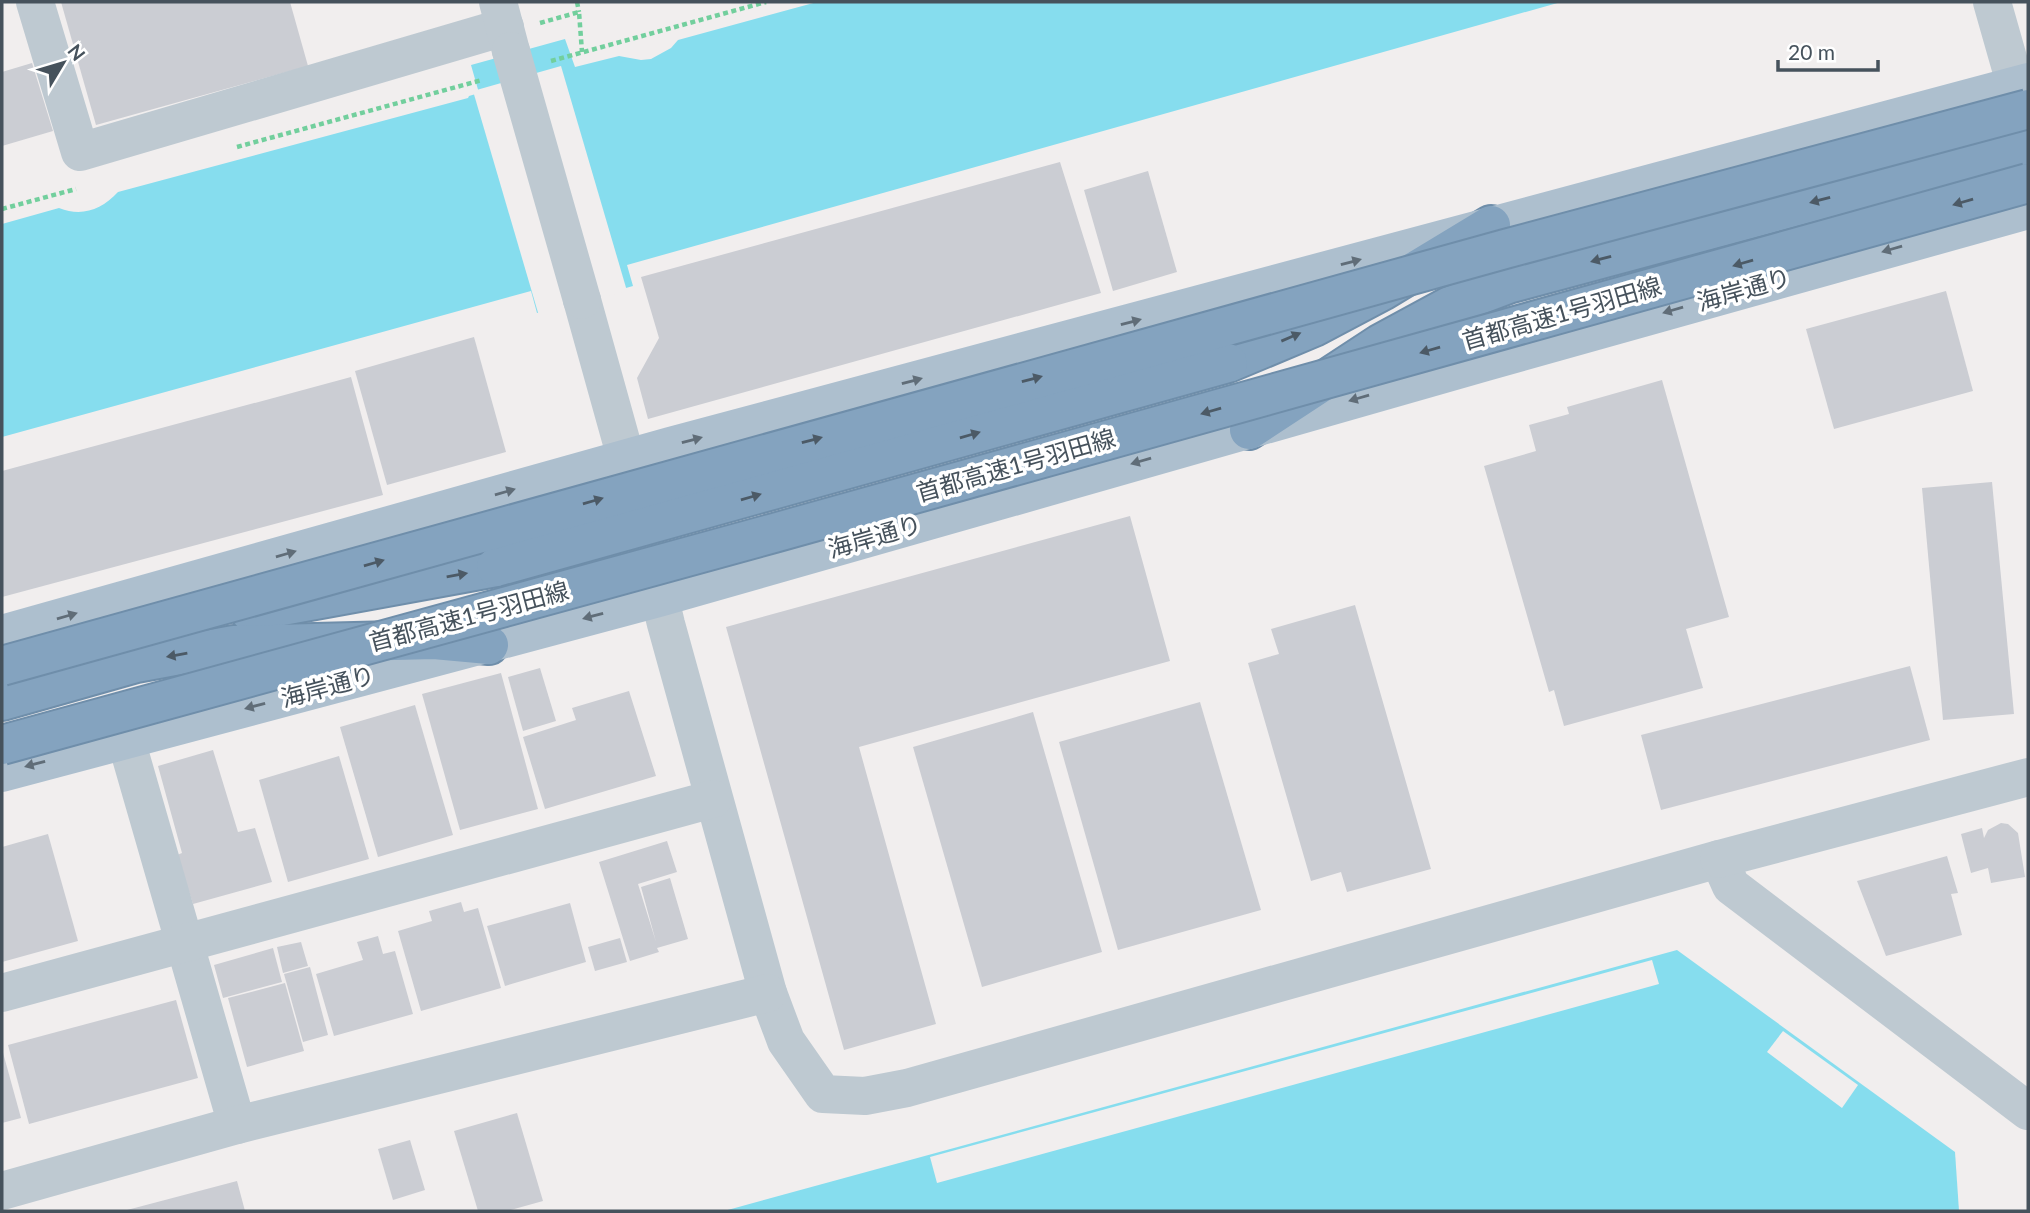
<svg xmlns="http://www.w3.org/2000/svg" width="2030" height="1213" viewBox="0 0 2030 1213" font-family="Lato,'Noto Sans JP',sans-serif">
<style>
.water{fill:#86ddee}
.pier{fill:#f1eeee}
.building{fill:#cbcdd3}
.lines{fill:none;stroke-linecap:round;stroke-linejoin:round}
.motorway-casing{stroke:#6f8eaa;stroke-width:42}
.path{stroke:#72cf9d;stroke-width:4.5;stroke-dasharray:5 3.5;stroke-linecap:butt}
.minor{stroke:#bec9d1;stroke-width:38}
.tertiary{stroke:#bec9d1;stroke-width:38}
.primary{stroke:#adbfce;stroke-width:38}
.motorway{stroke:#84a3bf;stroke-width:38}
.motorway-bridge-casing{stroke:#6f8eaa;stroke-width:42;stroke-linecap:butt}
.tertiary-bridge{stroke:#bec9d1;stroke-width:38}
.motorway-bridge{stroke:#84a3bf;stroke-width:38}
.oneway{fill:#4c5a66}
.oneway2{fill:#606d78}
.labels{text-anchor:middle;stroke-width:7;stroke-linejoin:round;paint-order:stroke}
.street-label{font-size:24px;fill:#46525c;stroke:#fff}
</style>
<rect width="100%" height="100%" fill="#f1eeee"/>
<g class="water">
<path d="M817,2H1561L627,265L633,286L537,313L531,291L2,437V224L59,208C82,217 101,210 118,192L468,98L469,96L479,93L471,65L565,39L575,67L619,56L641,60L651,59L671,48L678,40Z"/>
<path d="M1677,950L1955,1152L1959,1211H724Z"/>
</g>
<g class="pier">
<path d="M561,66L627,291L539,316L473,91Z"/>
<path d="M1652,960L1659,984L937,1183L930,1157Z"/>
<path d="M1783,1031L1858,1085L1842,1108L1767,1052Z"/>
</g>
<g class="building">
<path d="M61,2H290L308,66L96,125Z"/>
<path d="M32,63L53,131L2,146V72Z"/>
<path d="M1060,162L1101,293L648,419L637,378L659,338L641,277Z"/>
<path d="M1148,171L1177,272L1113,291L1084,190Z"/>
<path d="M1946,291L1973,391L1834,429L1806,329Z"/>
<path d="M474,337L506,452L387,485L355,371Z"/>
<path d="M351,377L383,495L2,597V471Z"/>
<path d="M1662,380L1729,617L1686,629L1703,688L1564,726L1554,690L1549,692L1484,466L1536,451L1529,425L1569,414L1567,407Z"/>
<path d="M1992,482L2014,714L1943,720L1922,488Z"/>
<path d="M1130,516L1170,661L859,747L936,1024L844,1050L726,627Z"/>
<path d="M1355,605L1431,869L1347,892L1341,872L1311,881L1248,663L1279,654L1271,629Z"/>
<path d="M1910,666L1930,740L1661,810L1641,735Z"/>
<path d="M540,668L556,721L523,731L508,677Z"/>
<path d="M501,673L538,809L460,830L422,694Z"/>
<path d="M629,691L656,776L545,809L523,737L576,720L572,708Z"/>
<path d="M1200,702L1261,910L1118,950L1059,742Z"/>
<path d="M415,705L453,835L378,857L340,727Z"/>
<path d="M1033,712L1102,952L982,987L913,747Z"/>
<path d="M213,750L238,832L255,828L272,882L193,904L177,855L182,853L158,766Z"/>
<path d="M339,756L369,859L288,882L259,780Z"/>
<path d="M2001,823L2008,824L2018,833L2025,877L1991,883L1988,868L1971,873L1961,834L1982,828L1984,838L1988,830Z"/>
<path d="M48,834L78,941L2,962V847Z"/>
<path d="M667,841L677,872L638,884L656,942L641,887L670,878L688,939L657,948L659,952L630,961L599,862Z"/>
<path d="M1947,856L1958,893L1951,894L1962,935L1886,956L1857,881Z"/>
<path d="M461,902L464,912L478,908L501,988L421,1011L398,931L432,921L429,911Z"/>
<path d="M570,903L586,962L505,986L487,926Z"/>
<path d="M378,936L383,954L395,951L413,1014L334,1036L316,974L363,960L357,942Z"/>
<path d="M620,938L627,962L595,971L588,947Z"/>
<path d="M301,942L308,966L283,973L277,947Z"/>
<path d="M273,948L282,982L223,998L214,965Z"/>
<path d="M310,967L328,1035L303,1042L284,974Z"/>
<path d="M285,983L304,1051L247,1067L228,998Z"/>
<path d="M176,1000L198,1078L29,1124L8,1045Z"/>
<path d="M2,1049L21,1118L2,1123Z"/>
<path d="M517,1113L543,1201L507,1211H478L454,1131Z"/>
<path d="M410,1140L425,1190L393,1200L378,1149Z"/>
<path d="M237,1181L245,1211H127V1210Z"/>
</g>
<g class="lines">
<defs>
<g id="motorway">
<path d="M1228,363L1314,327L1382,291L1491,225"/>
<path d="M1249,430L1380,344L1450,306L1508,284L2028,144"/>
<path d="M250,612L496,567"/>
<path d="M2,701L136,663L234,645L434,640L489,645"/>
</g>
</defs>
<use href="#motorway" class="motorway-casing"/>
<g class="path">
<path d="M577,2L579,12"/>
<path d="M540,23L579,12L582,52"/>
<path d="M551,61L766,2"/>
<path d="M237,147L482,80"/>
<path d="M2,209L76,189"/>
</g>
<g class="minor">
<path d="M35,2L80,152L505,27"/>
<path d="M126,740L237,1125"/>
</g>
<g class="tertiary">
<path d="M498,2L511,51"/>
<path d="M1992,2L2025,118"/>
<path d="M582,300L626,458L666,624L768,993L786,1041L823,1094L865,1096L907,1088L1719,859L1731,886L2028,1111"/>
<path d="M1719,859L2028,777"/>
<path d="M2,993L713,799"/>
<path d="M2,1191L237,1125L768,993"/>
</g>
<g class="primary">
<path d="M2,634L670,446L2028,82"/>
<path d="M2,773L659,598L1486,362L2028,210"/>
</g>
<use href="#motorway" class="motorway"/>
<defs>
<g id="motorway-bridge">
<path d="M496,567L1228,363"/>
<path d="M2,666L1505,249L2028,109"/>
<path d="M2,745L774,533L2028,183"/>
</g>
</defs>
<use href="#motorway-bridge" class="motorway-bridge-casing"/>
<path class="tertiary-bridge" d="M511,51L582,300"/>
<use href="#motorway-bridge" class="motorway-bridge"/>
</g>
<defs><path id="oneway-solid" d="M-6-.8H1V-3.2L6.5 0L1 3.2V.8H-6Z" transform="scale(1.75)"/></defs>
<g class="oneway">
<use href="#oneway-solid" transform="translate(1820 200) rotate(165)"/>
<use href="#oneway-solid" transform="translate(1963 202) rotate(164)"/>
<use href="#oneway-solid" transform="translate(1601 259) rotate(165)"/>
<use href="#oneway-solid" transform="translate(1743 263) rotate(164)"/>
<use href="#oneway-solid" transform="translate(1291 337) rotate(-23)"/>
<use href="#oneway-solid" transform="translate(1430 350) rotate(164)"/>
<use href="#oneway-solid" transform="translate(1032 379) rotate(-15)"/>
<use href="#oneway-solid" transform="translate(1211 411) rotate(164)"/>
<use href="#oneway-solid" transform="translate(970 435) rotate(-16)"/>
<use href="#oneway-solid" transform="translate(812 440) rotate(-15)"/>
<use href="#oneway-solid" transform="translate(751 497) rotate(-16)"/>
<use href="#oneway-solid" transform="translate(593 501) rotate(-16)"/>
<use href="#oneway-solid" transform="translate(374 563) rotate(-16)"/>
<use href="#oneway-solid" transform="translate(457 575) rotate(-10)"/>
<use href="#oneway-solid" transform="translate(177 655) rotate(170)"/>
</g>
<g class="oneway2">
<use href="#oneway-solid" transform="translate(1892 249) rotate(164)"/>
<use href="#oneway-solid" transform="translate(1351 262) rotate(-15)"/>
<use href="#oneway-solid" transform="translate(1673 310) rotate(164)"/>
<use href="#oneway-solid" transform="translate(1131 322) rotate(-15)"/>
<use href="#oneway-solid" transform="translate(912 381) rotate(-15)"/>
<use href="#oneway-solid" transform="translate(1359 398) rotate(164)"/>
<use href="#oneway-solid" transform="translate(692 440) rotate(-15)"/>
<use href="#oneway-solid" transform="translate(1141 461) rotate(164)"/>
<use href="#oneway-solid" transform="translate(505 492) rotate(-16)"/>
<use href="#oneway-solid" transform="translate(286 554) rotate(-16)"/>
<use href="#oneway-solid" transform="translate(67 616) rotate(-16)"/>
<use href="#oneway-solid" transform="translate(593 616) rotate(165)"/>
<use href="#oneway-solid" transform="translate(255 706) rotate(165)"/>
<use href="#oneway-solid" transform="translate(35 764) rotate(165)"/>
</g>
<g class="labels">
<g class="street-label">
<text transform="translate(1744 290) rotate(-16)" y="8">海岸通り</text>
<text transform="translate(1562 314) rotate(-16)" y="8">首都高速1号羽田線</text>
<text transform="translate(1016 466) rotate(-16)" y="8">首都高速1号羽田線</text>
<text transform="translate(875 537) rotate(-16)" y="8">海岸通り</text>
<text transform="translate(469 617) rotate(-15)" y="8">首都高速1号羽田線</text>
<text transform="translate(328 687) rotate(-15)" y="8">海岸通り</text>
</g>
</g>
<rect width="2030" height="1213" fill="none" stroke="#46525c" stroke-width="7"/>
<g transform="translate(63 63) rotate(52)" stroke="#ffffff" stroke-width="5" paint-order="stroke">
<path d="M0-5L12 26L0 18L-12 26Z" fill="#46525c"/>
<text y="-10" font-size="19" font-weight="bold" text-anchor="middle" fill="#46525c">N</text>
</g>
<path d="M1778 60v10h100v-10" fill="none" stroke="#46525c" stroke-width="3.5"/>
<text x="1788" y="60" font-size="21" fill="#46525c" stroke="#ffffff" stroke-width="5" paint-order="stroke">20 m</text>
</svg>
